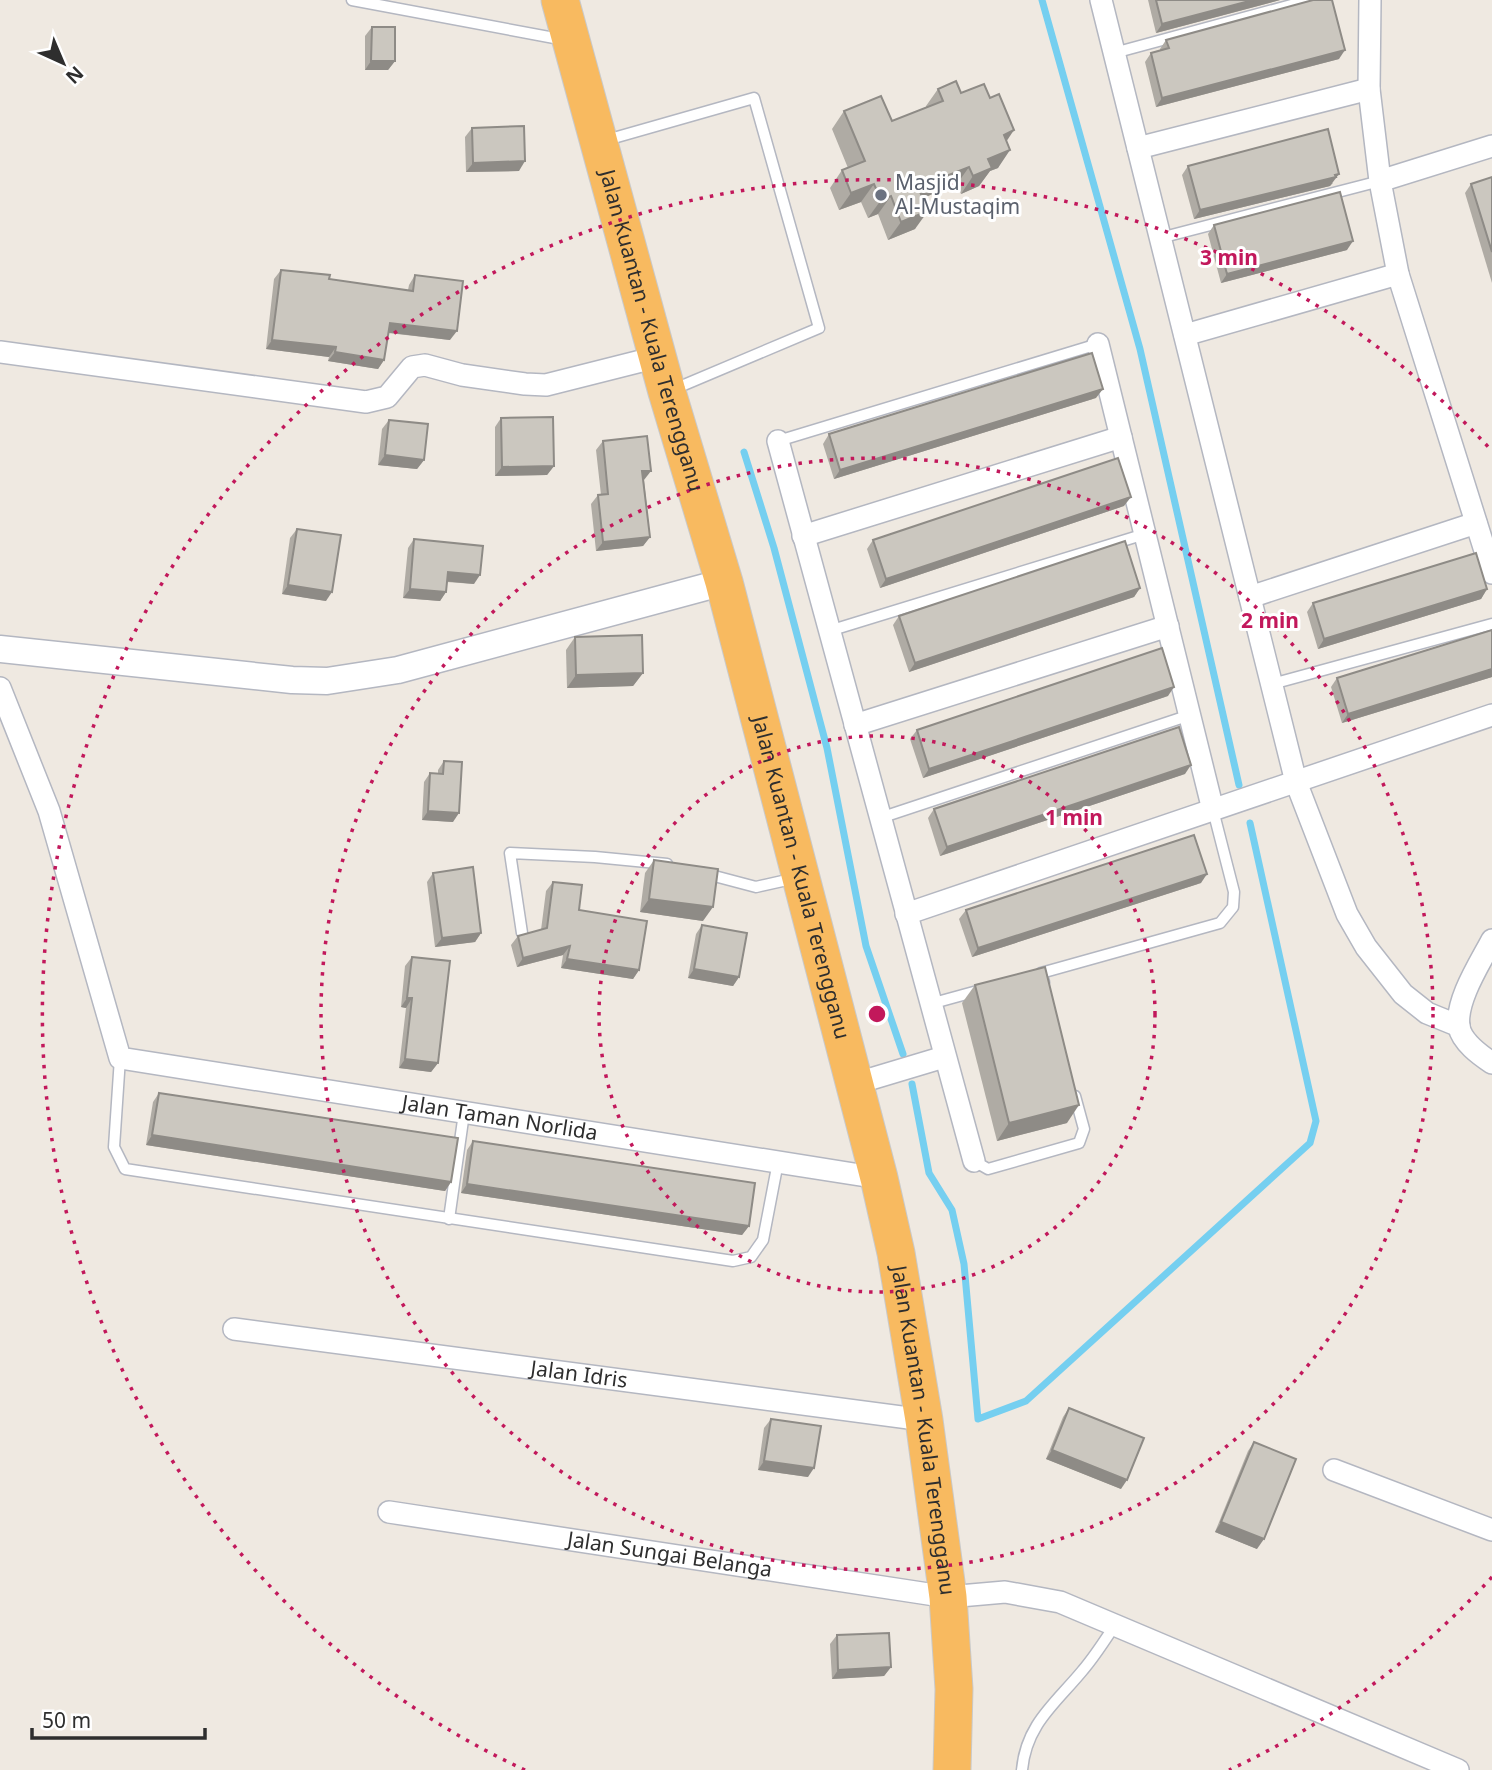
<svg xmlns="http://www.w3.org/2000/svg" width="1492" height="1770" viewBox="0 0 1492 1770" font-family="'Noto Sans',sans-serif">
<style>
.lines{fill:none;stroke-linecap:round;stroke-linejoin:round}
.stream{stroke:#75cff0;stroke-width:7}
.service-casing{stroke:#b4b7c1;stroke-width:13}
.minor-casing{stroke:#b4b7c1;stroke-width:24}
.tertiary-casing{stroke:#b4b7c1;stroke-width:29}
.trunk-casing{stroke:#c9c9c9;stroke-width:39}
.service{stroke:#fff;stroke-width:10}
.minor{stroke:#fff;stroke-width:21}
.tertiary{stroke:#fff;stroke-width:26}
.trunk{stroke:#f8ba60;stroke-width:37}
.wall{fill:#afaba4}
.shaded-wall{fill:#8e8b86}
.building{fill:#cbc7bf;stroke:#8e8b86;stroke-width:2}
.ring{fill:none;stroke:#c2185b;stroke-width:3.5;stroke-dasharray:3.5 7}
.worship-dot{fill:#6b7280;stroke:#fff;stroke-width:2.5}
.labels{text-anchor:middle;stroke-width:6;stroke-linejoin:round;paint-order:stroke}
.worship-label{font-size:21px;fill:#5b616d;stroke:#fff;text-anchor:start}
.street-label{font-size:21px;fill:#2e2e2e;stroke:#fff}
.centre{fill:#c2185b;stroke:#fff;stroke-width:3.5}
.ring-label{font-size:21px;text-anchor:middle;font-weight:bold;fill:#c2185b;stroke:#fff;stroke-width:6;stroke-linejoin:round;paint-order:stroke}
</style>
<rect width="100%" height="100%" fill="#efe9e1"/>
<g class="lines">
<g class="stream">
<path d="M1042,0L1140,349L1239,785"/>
<path d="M744,452L774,548L827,748L866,946L903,1054"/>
<path d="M912,1084L929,1173L952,1210L964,1264L978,1419L1026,1401L1310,1143L1316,1121L1250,823"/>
</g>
<defs>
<g id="service">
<path d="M352,0L565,40"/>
<path d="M1114,53L1310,0"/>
<path d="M603,141L754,98L819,328L672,390"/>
<path d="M1160,238L1380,181"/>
<path d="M778,441L1098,344"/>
<path d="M829,631L1145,534"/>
<path d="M1272,684L1492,624"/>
<path d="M880,818L1190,715"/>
<path d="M703,873L756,887L796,878"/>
<path d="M522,933L510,853L595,857L667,864"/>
<path d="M1044,982L1041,973L1220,923L1233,907L1234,892L1213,810"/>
<path d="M930,1004L981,990"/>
<path d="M120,1058L114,1147L125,1169L733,1261L751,1257L763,1240L778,1162"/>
<path d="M974,1161L988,1169L1079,1143L1084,1129L1075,1096"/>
<path d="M449,1219L464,1113"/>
<path d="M1022,1770C1026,1724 1056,1703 1083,1670C1095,1656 1105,1640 1115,1625"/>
</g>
<g id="minor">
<path d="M1101,0L1296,782L1347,914L1366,947L1403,994L1427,1013L1459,1026"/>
<path d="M1370,0L1369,89L1380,181L1398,274L1492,573"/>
<path d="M1138,148L1369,89"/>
<path d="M1380,181L1492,146"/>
<path d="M1185,335L1398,274"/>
<path d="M1098,344L1213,810"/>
<path d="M0,352L366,402L387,397L412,367L425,365L462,375L525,384L546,385L657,357"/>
<path d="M778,441L974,1161"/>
<path d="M803,536L1121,437"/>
<path d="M1250,597L1476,523"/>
<path id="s1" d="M0,688L49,811L120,1058L879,1178"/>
<path d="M855,725L1168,626"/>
<path d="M906,914L1492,715"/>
<path d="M1492,940C1480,963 1455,1001 1459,1027C1462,1042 1480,1055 1492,1063"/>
<path d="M854,1084L944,1057"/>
<path id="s2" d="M234,1329L924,1420"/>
<path d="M1334,1470L1492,1530"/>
<path id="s3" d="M389,1512L948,1597L1005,1592L1060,1602L1458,1770"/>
</g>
<path id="tertiary" d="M0,649L292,680L327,681L398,670L724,582"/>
<g id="trunk">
<path id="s4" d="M560,0L667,392L724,582L879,1178L896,1253L924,1420L948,1597L954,1689L952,1770"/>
</g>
</defs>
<use href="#service" class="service-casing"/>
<use href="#minor" class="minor-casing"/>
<use href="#tertiary" class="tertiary-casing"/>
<use href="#trunk" class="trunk-casing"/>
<use href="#service" class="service"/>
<use href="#minor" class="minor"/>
<use href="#tertiary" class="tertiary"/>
<use href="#trunk" class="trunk"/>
</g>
<g class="wall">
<path d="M1148,0H1280L1156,33Z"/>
<path d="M372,27L395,61L388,70H365V36Z"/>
<path d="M1166,40L1339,59L1156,107L1145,62L1151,53L1160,51V49Z"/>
<path d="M938,89L961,93L1007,141L998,168L990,171L979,186L961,194L957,184L923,198L915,229L888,240L878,214L868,218L861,202L839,210L830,188L842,170L848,168L832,129L844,111L892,121L926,108V106Z"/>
<path d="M472,128L519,171L466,172L465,137Z"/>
<path d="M1188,166L1333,183L1330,186L1194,219L1182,175Z"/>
<path d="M1492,177V283L1465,193L1471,184Z"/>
<path d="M1214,225L1347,250L1221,283L1208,234Z"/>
<path d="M281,270L329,279L408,290L409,285L415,275L450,340L388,333L384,360L378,369L328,361L329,357L266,349L274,279Z"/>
<path d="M1096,398L834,479L823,444L829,434Z"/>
<path d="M501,418L554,466L547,475L495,476V427Z"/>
<path d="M389,420L424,460L417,469L378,465L382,429Z"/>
<path d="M603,441L644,480L650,537L643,546L596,551L591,504L598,495H601L596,450Z"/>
<path d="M1124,506L880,588L867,549L873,540Z"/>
<path d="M297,529L326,601L282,594L290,538Z"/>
<path d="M414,539L474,584L447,582L446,592L440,601L403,598L408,548Z"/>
<path d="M1140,588L1134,597L909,672L893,625L899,616Z"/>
<path d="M1487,589L1481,599L1318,649L1307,612L1313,603Z"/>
<path d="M1492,630V677L1342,723L1331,687L1337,678Z"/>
<path d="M575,637L643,673L633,686L567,688L566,650Z"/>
<path d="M1168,696L923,778L910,739L917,730Z"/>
<path d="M444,761L453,822L422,820L424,782L430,773L438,774V770Z"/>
<path d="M1185,774L940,856L928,818L934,809Z"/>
<path d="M654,860L703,921L640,912L645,873Z"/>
<path d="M433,873L481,933L475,942L435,947L427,882Z"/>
<path d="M553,882L579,910L639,970L633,979L561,968L563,955L517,967L511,945L518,936L541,930L546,891Z"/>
<path d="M1201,883L972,957L959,919L966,910Z"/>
<path d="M702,925L739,977L733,986L688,978L696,934Z"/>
<path d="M412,957L438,1063L431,1072L399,1068L406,1008L401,1007L405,966Z"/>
<path d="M975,985L1067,1123L997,1141L962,1003Z"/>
<path d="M159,1093L451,1182L445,1191L146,1145L153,1102Z"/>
<path d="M473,1141L749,1226L742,1235L461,1193L467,1150Z"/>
<path d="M1069,1408L1121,1489L1046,1459L1063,1417Z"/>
<path d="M771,1419L808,1477L758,1470L764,1428Z"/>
<path d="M1254,1442L1257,1549L1215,1532L1248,1451Z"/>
<path d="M837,1635L891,1667L884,1676L832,1679L830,1644Z"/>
</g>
<g class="shaded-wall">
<path d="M1253,0H1280L1156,33L1162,24Z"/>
<path d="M1345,50L1339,59L1156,107L1162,98Z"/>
<path d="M371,61H395L388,70H365Z"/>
<path d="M1014,130L1002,148L1004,135Z"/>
<path d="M1010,150L998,168L990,171L979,186L961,194L973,176L988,159Z"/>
<path d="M525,161L519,171L466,172L473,163Z"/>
<path d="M969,167L957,184L906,205L918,187Z"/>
<path d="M1339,174L1330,186L1194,219L1200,210Z"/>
<path d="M874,184L861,202L839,210L851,193Z"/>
<path d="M891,196L878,214L868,218L881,200Z"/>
<path d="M928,211L915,229L888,240L901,222Z"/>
<path d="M1353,241L1347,250L1221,283L1227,274Z"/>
<path d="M390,323L457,331L450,340L383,332Z"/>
<path d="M272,340L336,347L329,357L266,349Z"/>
<path d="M335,352L384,360L378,369L328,361Z"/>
<path d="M1103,389L1096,398L834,479L840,470Z"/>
<path d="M385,455L424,460L417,469L378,465Z"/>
<path d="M554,466L547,475L495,476L502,467Z"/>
<path d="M642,471H651L644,480L636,481Z"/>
<path d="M1131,497L1124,506L880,588L886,579Z"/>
<path d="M650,537L643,546L596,551L603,542Z"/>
<path d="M448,572L480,575L474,584L442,581Z"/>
<path d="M288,585L332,592L326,601L282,594Z"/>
<path d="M1140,588L1134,597L909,672L915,663Z"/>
<path d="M410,589L446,592L440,601L403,598Z"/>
<path d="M1487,589L1481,599L1318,649L1324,639Z"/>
<path d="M1492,669V677L1342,723L1348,714Z"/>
<path d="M643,673L633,686L567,688L576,675Z"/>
<path d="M1174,687L1168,696L923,778L929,769Z"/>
<path d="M1191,765L1185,774L940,856L947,847Z"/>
<path d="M428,811L459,813L453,822L422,820Z"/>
<path d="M1207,874L1201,883L972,957L978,948Z"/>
<path d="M649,899L713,907L703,921L640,912Z"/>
<path d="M481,933L475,942L435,947L442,938Z"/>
<path d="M570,946L563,955L517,967L523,958Z"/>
<path d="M567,959L639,970L633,979L561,968Z"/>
<path d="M694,969L739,977L733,986L688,978Z"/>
<path d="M407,998H412L406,1008L401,1007Z"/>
<path d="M405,1059L438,1063L431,1072L399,1068Z"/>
<path d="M1079,1105L1067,1123L997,1141L1009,1123Z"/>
<path d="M152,1135L451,1182L445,1191L146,1145Z"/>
<path d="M467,1184L749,1226L742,1235L461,1193Z"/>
<path d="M1052,1450L1127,1480L1121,1489L1046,1459Z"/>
<path d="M764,1461L814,1468L808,1477L758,1470Z"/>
<path d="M1221,1522L1264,1539L1257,1549L1215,1532Z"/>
<path d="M891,1667L884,1676L832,1679L838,1670Z"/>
</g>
<g class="building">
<path d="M1156,0H1253L1162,24Z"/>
<path d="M1313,0H1332L1345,50L1162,98L1151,53L1169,48L1166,40Z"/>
<path d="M372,27H395V61H371Z"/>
<path d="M956,81L961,93L984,84L990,98L999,94L1014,130L1004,135L1010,150L988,159L992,168L973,176L969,167L918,187L928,211L901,222L891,196L881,200L874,184L851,193L842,170L865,161L844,111L881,96L892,121L943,101L938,89Z"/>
<path d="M524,126L525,161L473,163L472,128Z"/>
<path d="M1328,129L1339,174L1335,175L1336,177L1200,210L1188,166Z"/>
<path d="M1492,177V252L1471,184Z"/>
<path d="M1340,192L1353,241L1227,274L1214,225Z"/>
<path d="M281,270L330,275L329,279L413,291L415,275L463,281L457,331L390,323L384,360L335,352L336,347L272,340Z"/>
<path d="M1092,353L1103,389L840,470L829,434Z"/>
<path d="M553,417L554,466L502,467L501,418Z"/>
<path d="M389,420L428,424L424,460L385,455Z"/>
<path d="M647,436L651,471H642L650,537L603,542L598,495L608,494L603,441Z"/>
<path d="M1118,458L1131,497L886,579L873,540Z"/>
<path d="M297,529L341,535L332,592L288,585Z"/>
<path d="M414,539L483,546L480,575L448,572L446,592L410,589Z"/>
<path d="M1125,541L1140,588L915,663L899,616Z"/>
<path d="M1476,553L1487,589L1324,639L1313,603Z"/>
<path d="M1492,630V669L1348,714L1337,678Z"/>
<path d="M642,635L643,673L576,675L575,637Z"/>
<path d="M1162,648L1174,687L929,769L917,730Z"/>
<path d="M1179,727L1191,765L947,847L934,809Z"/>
<path d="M444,761L462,762L459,813L428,811L430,773L443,774Z"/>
<path d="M1194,835L1207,874L978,948L966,910Z"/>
<path d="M654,860L718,869L713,907L649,899Z"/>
<path d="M473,867L481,933L442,938L433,873Z"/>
<path d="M553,882L582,885L579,910L647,921L639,970L567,959L570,946L523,958L518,936L547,928Z"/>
<path d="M702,925L747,933L739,977L694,969Z"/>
<path d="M412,957L450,961L438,1063L405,1059L412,998H407Z"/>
<path d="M1045,967L1079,1105L1009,1123L975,985Z"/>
<path d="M159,1093L458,1138L451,1182L152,1135Z"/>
<path d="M473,1141L755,1183L749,1226L467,1184Z"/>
<path d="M1069,1408L1144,1438L1127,1480L1052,1450Z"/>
<path d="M771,1419L821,1426L814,1468L764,1461Z"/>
<path d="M1254,1442L1296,1459L1264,1539L1221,1522Z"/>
<path d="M889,1633L891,1667L838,1670L837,1635Z"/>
</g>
<g class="ring">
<circle cx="877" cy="1014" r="278"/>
<circle cx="877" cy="1014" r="556"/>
<path d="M1492 1577A834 834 0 0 1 1229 1770M525 1770A834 834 0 1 1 1492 451"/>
</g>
<circle class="worship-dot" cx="881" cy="195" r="7"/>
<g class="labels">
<g class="worship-label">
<text x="895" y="190">Masjid<tspan x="895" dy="24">Al-Mustaqim</tspan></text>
</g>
<g class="street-label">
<text dy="7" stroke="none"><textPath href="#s4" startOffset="343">Jalan Kuantan - Kuala Terengganu</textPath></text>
<text dy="7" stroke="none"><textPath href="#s4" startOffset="910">Jalan Kuantan - Kuala Terengganu</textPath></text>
<text dy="7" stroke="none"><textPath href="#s1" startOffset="774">Jalan Taman Norlida</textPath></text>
<text dy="7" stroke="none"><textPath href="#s2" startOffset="348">Jalan Idris</textPath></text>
<text dy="7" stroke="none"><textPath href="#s4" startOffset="1477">Jalan Kuantan - Kuala Terengganu</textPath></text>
<text dy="7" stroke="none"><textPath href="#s3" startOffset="284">Jalan Sungai Belanga</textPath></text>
</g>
</g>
<circle cx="877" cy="1014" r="10" class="centre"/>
<g class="ring-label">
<text x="1229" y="265">3 min</text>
<text x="1270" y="628">2 min</text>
<text x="1074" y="825">1 min</text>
</g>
<g transform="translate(63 63) rotate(136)" stroke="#ffffff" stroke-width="5" paint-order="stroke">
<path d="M0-5L12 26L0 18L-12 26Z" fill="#2e2e2e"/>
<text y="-10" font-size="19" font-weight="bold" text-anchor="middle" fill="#2e2e2e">N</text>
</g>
<path d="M32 1728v10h173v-10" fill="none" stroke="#2e2e2e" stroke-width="3.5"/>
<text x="42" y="1728" font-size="21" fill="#2e2e2e" stroke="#ffffff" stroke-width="5" paint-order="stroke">50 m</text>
</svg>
